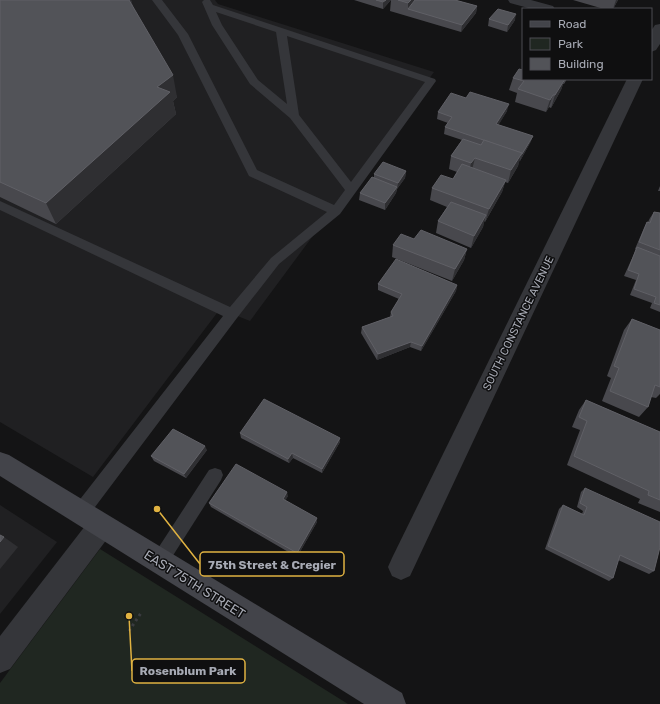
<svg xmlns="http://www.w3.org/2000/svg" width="660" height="704" font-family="Rubik,sans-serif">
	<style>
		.built { fill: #202022 }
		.green { fill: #202721 }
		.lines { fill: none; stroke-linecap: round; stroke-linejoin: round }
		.path { stroke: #3b3c41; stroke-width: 3; stroke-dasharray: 2.5 3.5; stroke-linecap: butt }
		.lane { fill: #35363a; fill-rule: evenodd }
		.street { fill: #35363a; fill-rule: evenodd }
		.secondary { fill: #43444a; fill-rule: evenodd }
		.wall { fill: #48484d }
		.shaded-wall { fill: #2f2f32 }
		.building { fill: #525358; stroke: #606066 }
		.labels { text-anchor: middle; stroke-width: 3; stroke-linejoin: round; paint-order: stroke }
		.street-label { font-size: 11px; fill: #a7aab4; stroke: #0f0f10 }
		.near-street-label { font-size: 13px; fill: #a7aab4; stroke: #0f0f10 }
		.leader { fill: none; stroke: #e0b241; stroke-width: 1.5 }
		.callout-dot { fill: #e0b241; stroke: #0f0f10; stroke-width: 1.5 }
		.callout { fill: #0f0f10; stroke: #e0b241; stroke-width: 1.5 }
		.callout-label { font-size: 12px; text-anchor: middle; font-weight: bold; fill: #a7aab4 }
	</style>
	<rect width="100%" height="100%" fill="#141415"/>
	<g class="built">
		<polygon points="0,0 215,0 218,4 434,72 250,321 220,309 93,477 0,422"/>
		<polygon points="0,505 57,542 0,614"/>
	</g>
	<polygon class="green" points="100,549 348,704 0,704 0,683"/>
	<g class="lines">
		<polyline class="path" points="129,631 141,613"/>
		<g class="lane">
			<path d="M 152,0 L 162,0 L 188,34 L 257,170 L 334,205 L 345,190 L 290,118 L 250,84 L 212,25 L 202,2 L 204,0 L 210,0 L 213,5 L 435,79 L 436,81 L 340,214 L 279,264 L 237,318 L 86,519 L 80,521 L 74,519 L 72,513 L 74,507 L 223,316 L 0,210 L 0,201 L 230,307 L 271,258 L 327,212 L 249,176 L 178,35 ZM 216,12 L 276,32 L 287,104 L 258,80 L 222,25 ZM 287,36 L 425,82 L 351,182 L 299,115 Z"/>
			<polygon points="215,468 221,470 223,475 221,480 165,568 159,570 153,568 151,562 153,556 209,470"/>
		</g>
		<g class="street">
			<polygon points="508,0 531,0 553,6 555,9 532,9 510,3"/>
			<polygon points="660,24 660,44 656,50 651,52 651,31 655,25"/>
			<polygon points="627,79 643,79 410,576 401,580 392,576 388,567 392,558"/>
			<polygon points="101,513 110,517 114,526 110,535 10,669 0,673 0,636 92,517"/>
		</g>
		<polygon class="secondary" points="0,452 9,455 402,693 406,704 364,704 0,476"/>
	</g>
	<g class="wall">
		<polygon points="0,0 131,0 133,7 177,97 173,101 176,114 56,224 0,197"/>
		<polygon points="354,0 455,0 477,6 476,13 461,32 390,11 391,0 383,9"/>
		<polygon points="573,0 618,0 613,9 604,9"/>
		<polygon points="489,19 515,20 507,32 488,26"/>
		<polygon points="513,78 523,79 567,79 564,84 563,84 561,90 551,108 549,107 546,112 515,102 517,93 509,90"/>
		<polygon points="507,111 498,125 533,136 530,143 520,161 519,160 518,166 508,183 505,182 502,192 485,222 484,221 483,227 471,248 436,233 438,221 447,207 430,200 432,188 453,179 457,172 449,169 451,156 462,140 444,134 445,127 448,123 437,119 438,112"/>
		<polygon points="406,171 405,178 397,189 396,193 385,210 359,200 360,193 374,178 374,174"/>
		<polygon points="660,186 660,191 658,191"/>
		<polygon points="654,212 660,213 660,312 650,308 652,303 630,295 636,280 624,276 634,254 636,249 635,249 644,228 647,222 648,222 650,218"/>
		<polygon points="414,239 467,249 464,260 452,281 392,257 393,245"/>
		<polygon points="378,284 457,285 456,291 421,351 410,347 377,360 361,333 362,327 390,317 391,312 399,299 378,290"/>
		<polygon points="632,319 660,330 660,394 656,398 651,397 648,407 639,417 602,401 611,378 607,376 624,330"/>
		<polygon points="586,400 660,432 660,512 638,503 640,499 567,465 580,430 572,427 579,410"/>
		<polygon points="240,433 340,438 340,442 322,473 293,458 289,463 241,438"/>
		<polygon points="207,450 186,478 154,461 151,456"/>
		<polygon points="585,488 654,571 649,574 618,560 613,578 609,581 545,549 559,509 563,505 582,514 583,511 577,507 581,492"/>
		<polygon points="288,496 285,500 317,522 297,557 211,507 209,503"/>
	</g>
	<g class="shaded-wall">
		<polygon points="129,0 131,0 137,21"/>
		<polygon points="386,0 391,0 383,9 383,2"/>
		<polygon points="411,0 420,0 408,9 408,3"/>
		<polygon points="616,0 618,0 613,9"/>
		<polygon points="477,6 476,13 461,32 462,25"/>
		<polygon points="516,14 515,20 507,32 508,25"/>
		<polygon points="173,75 177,97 173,101 176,114 56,224 46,203 157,87"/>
		<polygon points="565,79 561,90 551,108 555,95"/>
		<polygon points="553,95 549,107 546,112 550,100"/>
		<polygon points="509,104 507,111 495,131 496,124"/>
		<polygon points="533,136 530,143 520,161 522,154"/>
		<polygon points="522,153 518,166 508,183 511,170"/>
		<polygon points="475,158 472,170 468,176 471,163"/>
		<polygon points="406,171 405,178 397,189 398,183"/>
		<polygon points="506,180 502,192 485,222 489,209"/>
		<polygon points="397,187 396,193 385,210 385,203"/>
		<polygon points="486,215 483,227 471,248 474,236"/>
		<polygon points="467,249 464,260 452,281 455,269"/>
		<polygon points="457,285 456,291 421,351 422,346"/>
		<polygon points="411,342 410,347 377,360 378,354"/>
		<polygon points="340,438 340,442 322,473 322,469"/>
		<polygon points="205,446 207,450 186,478 184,474"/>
		<polygon points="292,453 293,458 289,463 288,459"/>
		<polygon points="287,492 288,496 284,503 283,499"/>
		<polygon points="317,518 317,522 297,557 297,553"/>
		<polygon points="4,537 18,547 0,569 0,542"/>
	</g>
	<g class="building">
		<polygon points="0,0 129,0 173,75 157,87 170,92 46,203 0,182"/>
		<polygon points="376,0 386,0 383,2"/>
		<polygon points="398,0 411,0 408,3"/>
		<polygon points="415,0 455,0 477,6 462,25 408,9"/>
		<polygon points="498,9 516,14 508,25 489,19"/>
		<polygon points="519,69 523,70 523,79 565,79 555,95 553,95 550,100 518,89 524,81 513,78"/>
		<polygon points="470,92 509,104 496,124 533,136 522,154 521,154 522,153 445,127 452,117 438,112 451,93 466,98"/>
		<polygon points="463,139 481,145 484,140 522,153 511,170 475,158 471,163 451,156"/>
		<polygon points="383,162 406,171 398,183 374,174"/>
		<polygon points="462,164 506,180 489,209 432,188 441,175 453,179"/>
		<polygon points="372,177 397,187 385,203 360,193"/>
		<polygon points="451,202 486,215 474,236 438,221"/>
		<polygon points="654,212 660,213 660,250 639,242 647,222 650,223"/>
		<polygon points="421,230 467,249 455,269 393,245 401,234 414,239"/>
		<polygon points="637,247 660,256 660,305 654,303 656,297 634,289 639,274 628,270"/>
		<polygon points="396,259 457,285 422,346 411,342 378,354 362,327 393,316 391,312 402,294 378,284"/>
		<polygon points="632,319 660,330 660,387 655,385 648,407 610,391 619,368 614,366"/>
		<polygon points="264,399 340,438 322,469 292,453 288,459 240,433"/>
		<polygon points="586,400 660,432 660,500 648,495 649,491 574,456 587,421 579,417"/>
		<polygon points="173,429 205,446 184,474 151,456"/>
		<polygon points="236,464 287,492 283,499 317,518 297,553 209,503"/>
		<polygon points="585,488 660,522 660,547 654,571 620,555 613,578 548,546 563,505 584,515 587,507 580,503"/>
		<polygon points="0,535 4,537 0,542"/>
	</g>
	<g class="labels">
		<g class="street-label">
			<text transform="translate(518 323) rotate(-64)" y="4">SOUTH CONSTANCE AVENUE</text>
		</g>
		<g class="near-street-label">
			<text transform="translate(195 584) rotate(32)" y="5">EAST 75TH STREET</text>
		</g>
	</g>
	<path class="leader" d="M157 509L200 564M129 616L132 671"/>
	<g class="callout-dot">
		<circle cx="157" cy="509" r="4"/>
		<circle cx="129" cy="616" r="4"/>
	</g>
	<g class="callout">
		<rect x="200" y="552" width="144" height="24" rx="4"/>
		<rect x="132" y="659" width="113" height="24" rx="4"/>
	</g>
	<g class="callout-label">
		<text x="272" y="569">75th Street &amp; Cregier</text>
		<text x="188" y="675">Rosenblum Park</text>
	</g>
	<rect x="522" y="8" width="130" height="72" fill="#0f0f10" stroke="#4c4d52"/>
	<rect x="530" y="21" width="20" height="6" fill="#43444a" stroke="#4c4d52"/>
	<text x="558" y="28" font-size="12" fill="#a7aab4">Road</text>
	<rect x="530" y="38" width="20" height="12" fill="#202721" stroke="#4c4d52"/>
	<text x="558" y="48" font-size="12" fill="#a7aab4">Park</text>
	<rect x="530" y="58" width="20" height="12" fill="#525358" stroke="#4c4d52"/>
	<text x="558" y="68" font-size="12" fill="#a7aab4">Building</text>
</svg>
